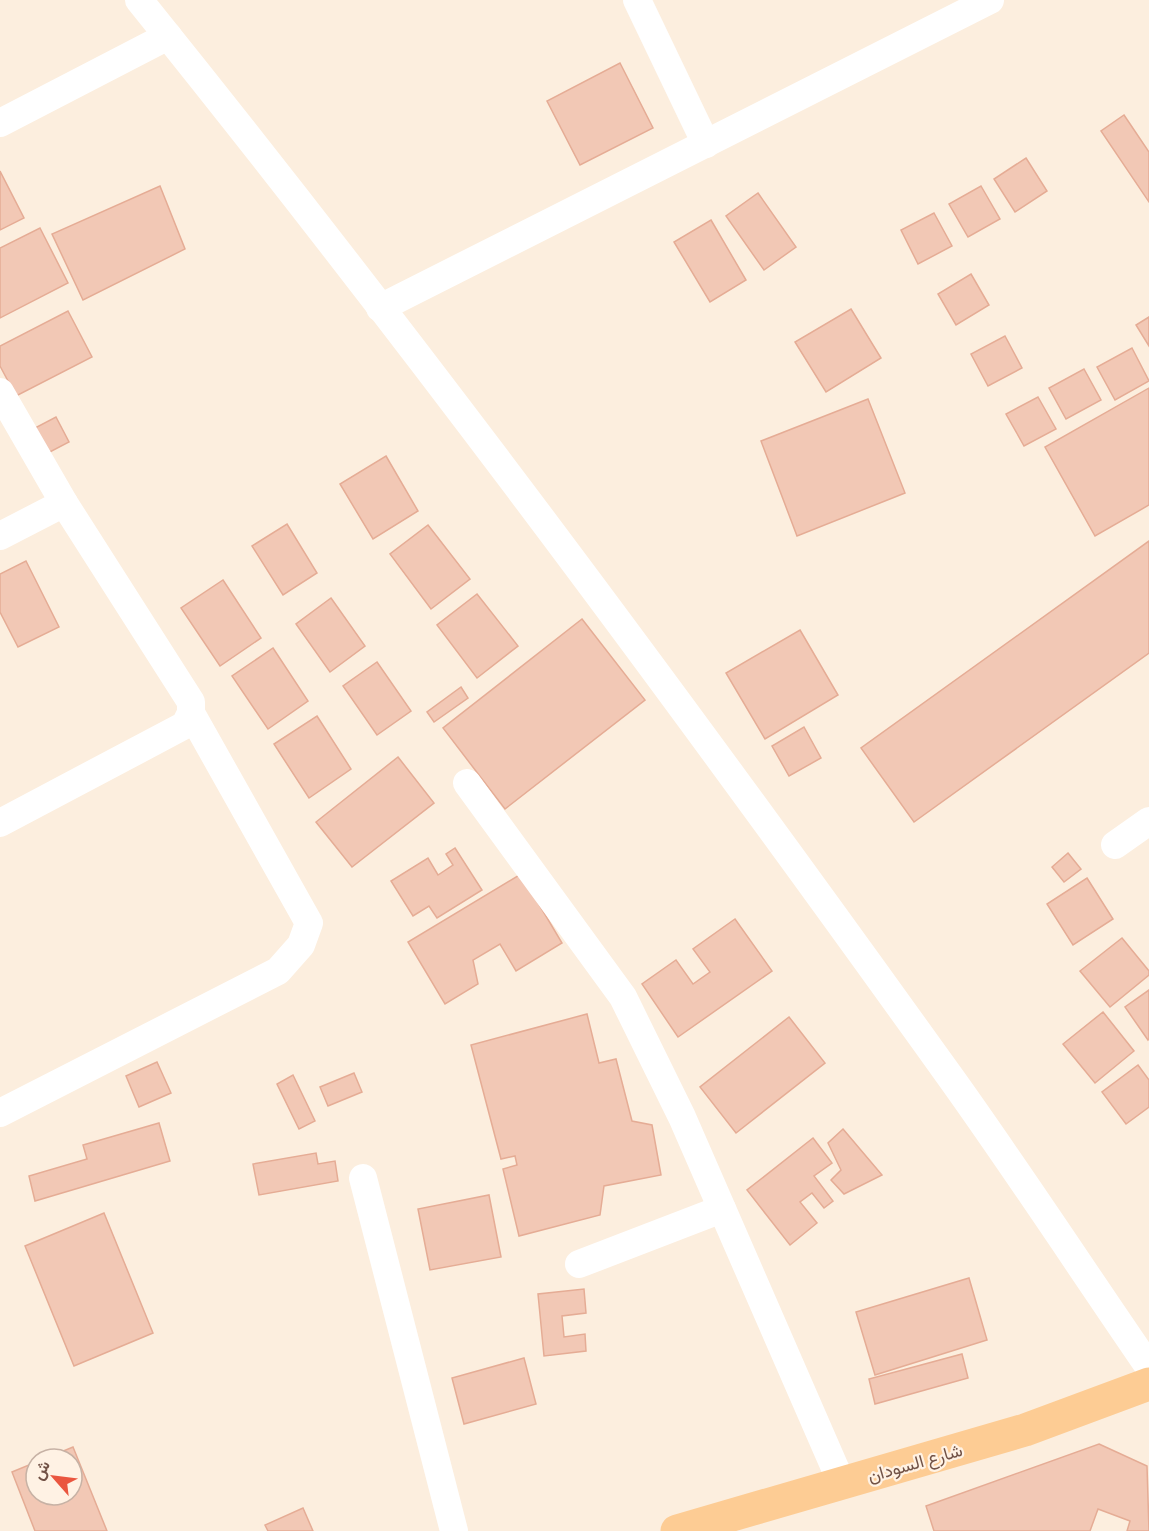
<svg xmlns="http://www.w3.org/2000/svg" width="1149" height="1531" font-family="Cabin,Vazirmatn,sans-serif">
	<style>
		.building { fill: #f2c8b5; stroke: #e5ac95; stroke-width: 1.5 }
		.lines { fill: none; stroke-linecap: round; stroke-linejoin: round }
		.minor { stroke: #fff; stroke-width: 28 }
		.major { stroke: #fdcc94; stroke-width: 33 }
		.labels { text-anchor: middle; stroke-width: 4.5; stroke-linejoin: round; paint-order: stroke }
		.street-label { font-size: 18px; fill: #725246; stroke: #fff2e4 }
	</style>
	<rect width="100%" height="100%" fill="#fceede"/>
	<g class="building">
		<polygon points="620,63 653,128 580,165 547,101"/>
		<polygon points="1124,115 1149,152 1149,202 1101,131"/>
		<polygon points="1026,158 1047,191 1015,212 994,179"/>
		<polygon points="0,171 24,218 0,230"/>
		<polygon points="160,186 185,249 83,300 52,234"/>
		<polygon points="981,186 1000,219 968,237 949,204"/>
		<polygon points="758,193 796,247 764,270 726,216"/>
		<polygon points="934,213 952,246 918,264 901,230"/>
		<polygon points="711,220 746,280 710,302 674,242"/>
		<polygon points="40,228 68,283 0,318 0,248"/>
		<polygon points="971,274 989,305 956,325 938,294"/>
		<polygon points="851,309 881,358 826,392 795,342"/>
		<polygon points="68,311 92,357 16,396 0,366 0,346"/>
		<polygon points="1149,317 1149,346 1136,325"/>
		<polygon points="1005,336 1022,368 988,386 971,354"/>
		<polygon points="1132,348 1149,381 1115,400 1097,367"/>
		<polygon points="1084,369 1101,400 1066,419 1049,388"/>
		<polygon points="1149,388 1149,505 1095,536 1045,447"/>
		<polygon points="1038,397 1056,429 1024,446 1006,414"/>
		<polygon points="868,399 905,493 797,536 761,441"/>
		<polygon points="56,417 69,442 46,454 33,429"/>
		<polygon points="386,456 418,511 373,539 340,484"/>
		<polygon points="287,524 317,573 283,595 252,546"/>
		<polygon points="428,525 470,579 431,609 390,554"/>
		<polygon points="1149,541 1149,653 914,822 861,748"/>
		<polygon points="26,561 59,627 18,647 0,612 0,574"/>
		<polygon points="223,580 261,638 220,666 181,608"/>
		<polygon points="477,594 518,646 477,678 437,625"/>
		<polygon points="331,598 365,646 330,672 296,624"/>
		<polygon points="582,619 645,700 505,809 443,728"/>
		<polygon points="800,630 838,695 765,739 726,673"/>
		<polygon points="273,648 308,701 268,729 232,676"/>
		<polygon points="377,662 411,711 377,735 343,686"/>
		<polygon points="461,687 468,698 434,722 427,712"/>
		<polygon points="317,716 351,769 309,798 274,744"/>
		<polygon points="804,727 821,758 789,776 772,746"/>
		<polygon points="398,757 434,803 352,867 316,822"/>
		<polygon points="455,848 482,890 437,918 429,906 413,916 391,881 428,858 438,875 453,865 446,854"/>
		<polygon points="1068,853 1081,869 1064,882 1052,867"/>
		<polygon points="521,874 562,943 516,971 500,944 473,960 478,984 445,1004 408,942"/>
		<polygon points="1087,878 1113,919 1073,945 1047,904"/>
		<polygon points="735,919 772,971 678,1037 642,984 676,960 693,984 710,972 693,949"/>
		<polygon points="1122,938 1149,971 1149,975 1110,1007 1080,971"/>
		<polygon points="1149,990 1149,1039 1148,1040 1125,1007"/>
		<polygon points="1103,1012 1134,1051 1095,1083 1063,1044"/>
		<polygon points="587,1014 599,1063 616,1059 632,1121 652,1125 661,1175 604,1186 600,1215 519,1236 503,1169 517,1165 515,1156 501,1159 471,1045"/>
		<polygon points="789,1017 825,1063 736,1133 700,1087"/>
		<polygon points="157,1062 171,1093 139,1107 126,1076"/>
		<polygon points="1138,1065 1149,1080 1149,1107 1126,1124 1102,1092"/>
		<polygon points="354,1073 362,1092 328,1106 320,1087"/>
		<polygon points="293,1075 315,1121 299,1129 277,1084"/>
		<polygon points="159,1123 170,1161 35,1201 29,1176 87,1159 83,1145"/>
		<polygon points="843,1129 882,1175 844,1194 831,1180 841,1170 828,1143"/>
		<polygon points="813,1138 832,1163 814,1176 833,1201 824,1208 812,1193 800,1202 817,1223 790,1245 747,1190"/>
		<polygon points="316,1153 318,1164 335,1161 338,1181 259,1195 253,1164"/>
		<polygon points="489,1195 501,1257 430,1270 418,1209"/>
		<polygon points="104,1213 153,1333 74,1366 25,1246"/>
		<polygon points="969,1278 987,1340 875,1375 856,1312"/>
		<polygon points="584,1289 586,1313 562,1316 564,1337 585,1334 586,1351 544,1356 538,1294"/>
		<polygon points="962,1354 968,1378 875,1404 869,1379"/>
		<polygon points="524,1358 536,1404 464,1424 452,1378"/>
		<polygon points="1099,1444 1147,1466 1149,1531 1127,1531 1130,1521 1098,1509 1090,1531 934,1531 926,1506"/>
		<polygon points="73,1447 107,1531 35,1531 12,1472 36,1462 36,1495 72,1495 72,1459 44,1459"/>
		<polygon points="303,1508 313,1531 268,1531 265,1525"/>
	</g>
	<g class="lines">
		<g class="minor">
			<path d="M 139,0 C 421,350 689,713 951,1078 C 1019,1173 1083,1271 1149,1367"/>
			<polyline points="637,0 706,144"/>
			<polyline points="0,123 168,36"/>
			<polyline points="380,308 990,0"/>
			<polyline points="0,392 64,503 191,702 191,713 185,725 0,823"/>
			<polyline points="0,536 64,503"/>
			<polyline points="467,783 623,997 682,1117 842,1484"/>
			<polyline points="1115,845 1149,821"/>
			<polyline points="0,1113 278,971 301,945 309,923 191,713"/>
			<polyline points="363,1178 454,1531"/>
			<polyline points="579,1264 722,1209"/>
		</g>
		<polyline class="major" points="677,1531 1025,1430 1149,1384"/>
	</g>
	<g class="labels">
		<g class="street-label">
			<text transform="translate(915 1463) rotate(-16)" y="6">شارع السودان</text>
		</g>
	</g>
	<g transform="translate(54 1477) rotate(298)"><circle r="28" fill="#fff2e4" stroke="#c7b2a5" stroke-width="1.5"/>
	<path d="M0-4.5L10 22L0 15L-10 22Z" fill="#ea563f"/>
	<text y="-9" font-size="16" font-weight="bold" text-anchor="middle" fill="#725246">ش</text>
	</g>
</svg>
